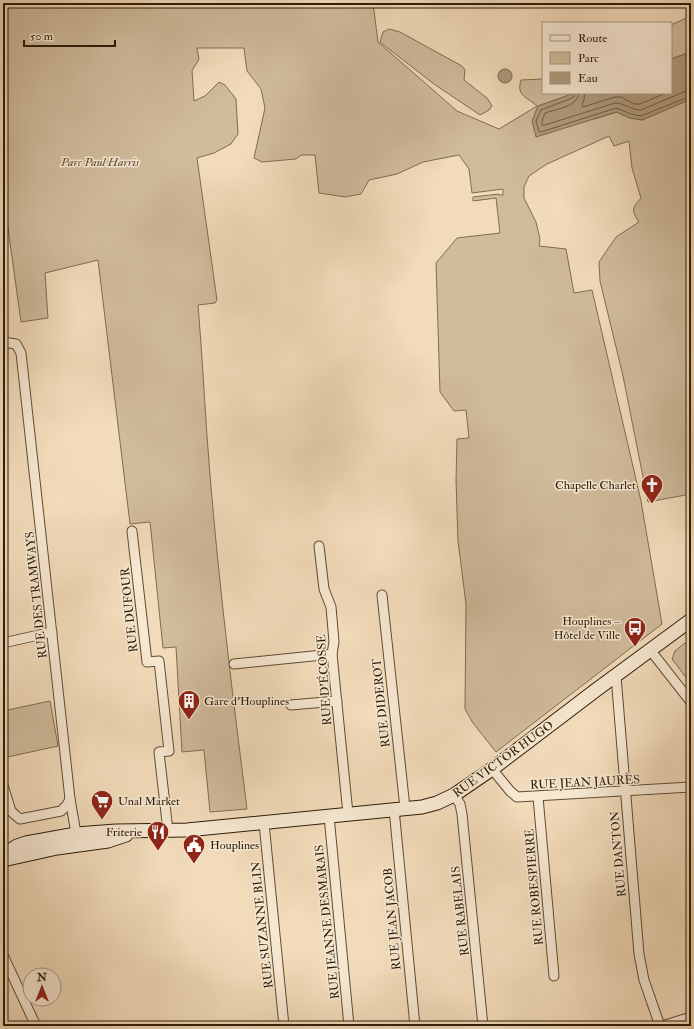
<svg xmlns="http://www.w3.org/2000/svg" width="694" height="1029" font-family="'IM FELL Double Pica',serif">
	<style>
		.green { fill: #d0bb9c; stroke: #7e6c52 }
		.water { fill: #af9a7d; stroke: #7b684e }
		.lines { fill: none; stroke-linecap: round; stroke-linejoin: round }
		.shore { stroke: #6e5b42; stroke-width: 1 }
		.street-casing { stroke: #5e4c34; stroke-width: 11 }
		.secondary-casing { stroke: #2c1c08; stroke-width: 15 }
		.street { stroke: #f7e8d2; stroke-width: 9 }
		.secondary { stroke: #f7e8d2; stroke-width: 13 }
		.labels { text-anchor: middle; stroke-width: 3; stroke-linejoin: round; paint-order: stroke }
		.park-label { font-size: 12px; font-style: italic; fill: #5d4c34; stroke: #f7e8d2 }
		.poi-label { font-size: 12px; fill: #2c1c08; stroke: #f7e8d2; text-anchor: end }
		.street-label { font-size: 12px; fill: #2c1c08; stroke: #f7e8d2 }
	</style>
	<rect width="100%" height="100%" fill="#f2dbba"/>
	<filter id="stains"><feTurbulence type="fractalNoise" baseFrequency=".005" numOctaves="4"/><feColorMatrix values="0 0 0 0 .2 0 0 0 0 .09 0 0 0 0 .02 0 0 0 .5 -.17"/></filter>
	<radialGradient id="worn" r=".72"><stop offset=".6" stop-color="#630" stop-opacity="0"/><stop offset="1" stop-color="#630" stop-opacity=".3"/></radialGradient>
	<g class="green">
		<path d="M 3,3 L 373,3 L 378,42 L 457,111 L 499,129 L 537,106 C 527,97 516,96 521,80 L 543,79 L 543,93 L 575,93 L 538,106 L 595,119 L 617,112 L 630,118 L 642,120 L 691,99 L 691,494 L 648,502 L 623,376 L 600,281 L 599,262 L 616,237 L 639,222 C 631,210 632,208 641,198 L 632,168 L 629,141 L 614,146 L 609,136 L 547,164 L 529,176 L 524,187 L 524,198 L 536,222 L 540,239 L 539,246 L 566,249 L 574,293 L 592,290 L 641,501 L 662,624 L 496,752 L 473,723 L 465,709 L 466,604 L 458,541 L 456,480 L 457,439 L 469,438 L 466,410 L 454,411 L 440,392 L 436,263 L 457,238 L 500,233 L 496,198 L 473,201 L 473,197 L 499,194 L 499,195 L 503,195 L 503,189 L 472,193 L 469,169 L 459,155 L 423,162 L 397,174 L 369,180 L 361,194 L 345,197 L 319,193 L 315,155 L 301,155 L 296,159 L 262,162 L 254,158 L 265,108 L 261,89 L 247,71 L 244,48 L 197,48 L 199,59 L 192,71 L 194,101 L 205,96 L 219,82 L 225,85 L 236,99 L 238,134 L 231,144 L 214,153 L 197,158 L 217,300 L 215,303 L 198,305 C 203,362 205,418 210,475 C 219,586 233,698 247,809 L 210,812 L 204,750 L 182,752 L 176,647 L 163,648 L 150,522 L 130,524 L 98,260 L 45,273 L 48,318 L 21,322 L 3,192 Z"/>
		<polygon points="691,16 691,52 671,59 671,25"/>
		<polygon points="389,29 400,32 462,66 465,70 464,80 487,98 492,106 489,110 480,115 434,84 380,42 383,32"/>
		<polygon points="691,638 691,684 672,659 675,651"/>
		<polygon points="50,701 58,746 3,758 3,711"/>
	</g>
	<g class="water">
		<polygon points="691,52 691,99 642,120 630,118 616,112 536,137 532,121 538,106 575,93 671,93 671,59"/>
		<circle cx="505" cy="76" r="7"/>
	</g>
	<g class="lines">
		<g class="shore">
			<polyline points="574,93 574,96 572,98 541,110 536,121 539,131 541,132 616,108 631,114 641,116 691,96"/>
			<path d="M 579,93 C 578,107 556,109 545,113 L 542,121 L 542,125 L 545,125 L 615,103 C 624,103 631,110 641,110 L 686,91 L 691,90"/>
			<polyline points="585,93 584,99 582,105 583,107 615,97 621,97 634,104 640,104 666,93"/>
		</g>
		<g class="street-casing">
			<g id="street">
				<polyline points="3,342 16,344 21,353 70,799 77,839"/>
				<polyline points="132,531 147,662 159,661 169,751 159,752 168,831"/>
				<polyline points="319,546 324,589 331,607 334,642 332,654 348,814"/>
				<polyline points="382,595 405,808"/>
				<polyline points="3,643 52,632"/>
				<polyline points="651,651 691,702"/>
				<polyline points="234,664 332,654"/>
				<polyline points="616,676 639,954 644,980 660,1026"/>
				<polyline points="291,705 337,701"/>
				<polyline points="492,769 510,791 517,797 691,787"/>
				<polyline points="3,785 11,811 14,814 20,819 61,811 67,805 70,799"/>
				<polyline points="454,795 460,804 462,814 483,1026"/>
				<polyline points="538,797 554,976"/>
				<polyline points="394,809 415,1026"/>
				<polyline points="329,816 349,1026"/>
				<polyline points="264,823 284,1026"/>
				<polyline points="3,955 36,1026"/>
				<polyline points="662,1026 691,1017"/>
			</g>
		</g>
		<g class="secondary-casing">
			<g id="secondary">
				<polyline points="3,855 17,846 26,843 76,834 116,831 187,830 422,807 437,803 454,795 492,769 596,690 691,620"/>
				<polyline points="3,860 57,848 108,841 126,835"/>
			</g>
		</g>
		<use href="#street" class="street"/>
		<use href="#secondary" class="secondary"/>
	</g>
	<defs>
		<g id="church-pin" transform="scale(1.15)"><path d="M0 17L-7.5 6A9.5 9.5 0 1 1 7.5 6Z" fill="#8f2418" stroke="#f7e8d2"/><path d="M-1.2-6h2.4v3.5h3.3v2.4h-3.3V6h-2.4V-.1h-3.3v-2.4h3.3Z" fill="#fff"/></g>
		<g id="bus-pin" transform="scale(1.15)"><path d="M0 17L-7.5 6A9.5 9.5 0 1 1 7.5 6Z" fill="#8f2418" stroke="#f7e8d2"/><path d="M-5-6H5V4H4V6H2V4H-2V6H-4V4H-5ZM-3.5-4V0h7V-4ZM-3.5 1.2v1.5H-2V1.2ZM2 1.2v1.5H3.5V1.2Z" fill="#fff"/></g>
		<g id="building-pin" transform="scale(1.15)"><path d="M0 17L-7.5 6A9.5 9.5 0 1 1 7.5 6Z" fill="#8f2418" stroke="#f7e8d2"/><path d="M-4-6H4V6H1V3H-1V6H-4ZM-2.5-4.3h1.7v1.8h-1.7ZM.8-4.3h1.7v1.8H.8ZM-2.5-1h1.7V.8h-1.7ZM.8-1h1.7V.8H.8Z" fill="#fff"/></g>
		<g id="supermarket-pin" transform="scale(1.15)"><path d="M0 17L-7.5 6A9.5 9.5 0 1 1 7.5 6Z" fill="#8f2418" stroke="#f7e8d2"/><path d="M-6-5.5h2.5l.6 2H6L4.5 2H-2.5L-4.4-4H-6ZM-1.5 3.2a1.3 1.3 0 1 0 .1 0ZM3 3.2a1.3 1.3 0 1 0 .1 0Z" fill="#fff"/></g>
		<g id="restaurant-pin" transform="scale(1.15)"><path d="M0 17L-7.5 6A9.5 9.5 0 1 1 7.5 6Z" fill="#8f2418" stroke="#f7e8d2"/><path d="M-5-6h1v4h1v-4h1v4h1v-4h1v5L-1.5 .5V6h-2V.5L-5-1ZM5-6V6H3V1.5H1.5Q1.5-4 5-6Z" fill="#fff"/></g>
		<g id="civic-pin" transform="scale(1.15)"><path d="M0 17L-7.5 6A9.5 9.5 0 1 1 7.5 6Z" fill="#8f2418" stroke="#f7e8d2"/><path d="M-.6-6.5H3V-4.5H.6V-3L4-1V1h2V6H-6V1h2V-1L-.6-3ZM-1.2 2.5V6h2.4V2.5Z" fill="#fff"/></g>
	</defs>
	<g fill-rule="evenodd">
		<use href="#church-pin" x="652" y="485"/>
		<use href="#bus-pin" x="635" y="628"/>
		<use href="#building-pin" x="189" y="701"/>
		<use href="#supermarket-pin" x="102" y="801"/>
		<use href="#restaurant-pin" x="158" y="832"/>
		<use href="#civic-pin" x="194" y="845"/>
	</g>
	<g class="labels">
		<g class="park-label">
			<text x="100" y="166">Parc Paul Harris</text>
		</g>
		<g class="poi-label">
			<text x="636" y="489">Chapelle Charlet</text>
			<text x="620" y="625">Houplines –<tspan x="620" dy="14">Hôtel de Ville</tspan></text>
			<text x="204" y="705" text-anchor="start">Gare d'Houplines</text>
			<text x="118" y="805" text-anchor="start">Unal Market</text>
			<text x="142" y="836">Friterie</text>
			<text x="210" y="849" text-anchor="start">Houplines</text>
		</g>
		<g class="street-label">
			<text transform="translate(36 595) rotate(-96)" y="4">RUE DES TRAMWAYS</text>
			<text transform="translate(129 610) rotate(-96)" y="4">RUE DUFOUR</text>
			<text transform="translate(324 680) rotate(-94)" y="4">RUE D'ÉCOSSE</text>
			<text transform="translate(381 703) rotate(-96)" y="4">RUE DIDEROT</text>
			<text transform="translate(503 759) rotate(-36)" y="4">RUE VICTOR HUGO</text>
			<text transform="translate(585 782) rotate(-3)" y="4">RUE JEAN JAURÈS</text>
			<text transform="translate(618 854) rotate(-95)" y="4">RUE DANTON</text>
			<text transform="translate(534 887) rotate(-95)" y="4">RUE ROBESPIERRE</text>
			<text transform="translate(460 911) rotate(-96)" y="4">RUE RABELAIS</text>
			<text transform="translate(392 919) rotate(-95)" y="4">RUE JEAN JACOB</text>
			<text transform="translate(327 922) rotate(-96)" y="4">RUE JEANNE DESMARAIS</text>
			<text transform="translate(262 925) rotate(-96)" y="4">RUE SUZANNE BLIN</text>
		</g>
	</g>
	<rect width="694" height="1029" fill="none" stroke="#f2dbba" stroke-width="16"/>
	<rect x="4" y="4" width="686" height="1021" fill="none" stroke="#2c1c08" stroke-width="2"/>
	<rect x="8" y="8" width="678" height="1013" fill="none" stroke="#2c1c08"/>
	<rect x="542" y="22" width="130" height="72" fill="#f7e8d2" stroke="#a69681"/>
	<rect x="550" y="35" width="20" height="6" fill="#f7e8d2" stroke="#a69681"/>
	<text x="578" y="42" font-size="12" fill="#2c1c08">Route</text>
	<rect x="550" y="52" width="20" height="12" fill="#d0bb9c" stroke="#a69681"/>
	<text x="578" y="62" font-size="12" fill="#2c1c08">Parc</text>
	<rect x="550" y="72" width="20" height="12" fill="#af9a7d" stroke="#a69681"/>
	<text x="578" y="82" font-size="12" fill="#2c1c08">Eau</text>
	<g transform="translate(42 987)"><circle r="19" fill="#f7e8d2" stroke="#a69681"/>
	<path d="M0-3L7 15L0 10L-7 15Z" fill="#8f2418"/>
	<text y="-6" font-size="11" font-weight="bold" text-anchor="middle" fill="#2c1c08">N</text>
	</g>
	<path d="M24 40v6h91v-6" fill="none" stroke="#2c1c08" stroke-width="2"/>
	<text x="30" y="40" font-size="12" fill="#2c1c08" stroke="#f7e8d2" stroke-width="3" paint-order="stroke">50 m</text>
	<rect width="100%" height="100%" filter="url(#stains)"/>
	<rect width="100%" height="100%" fill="url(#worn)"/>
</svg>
